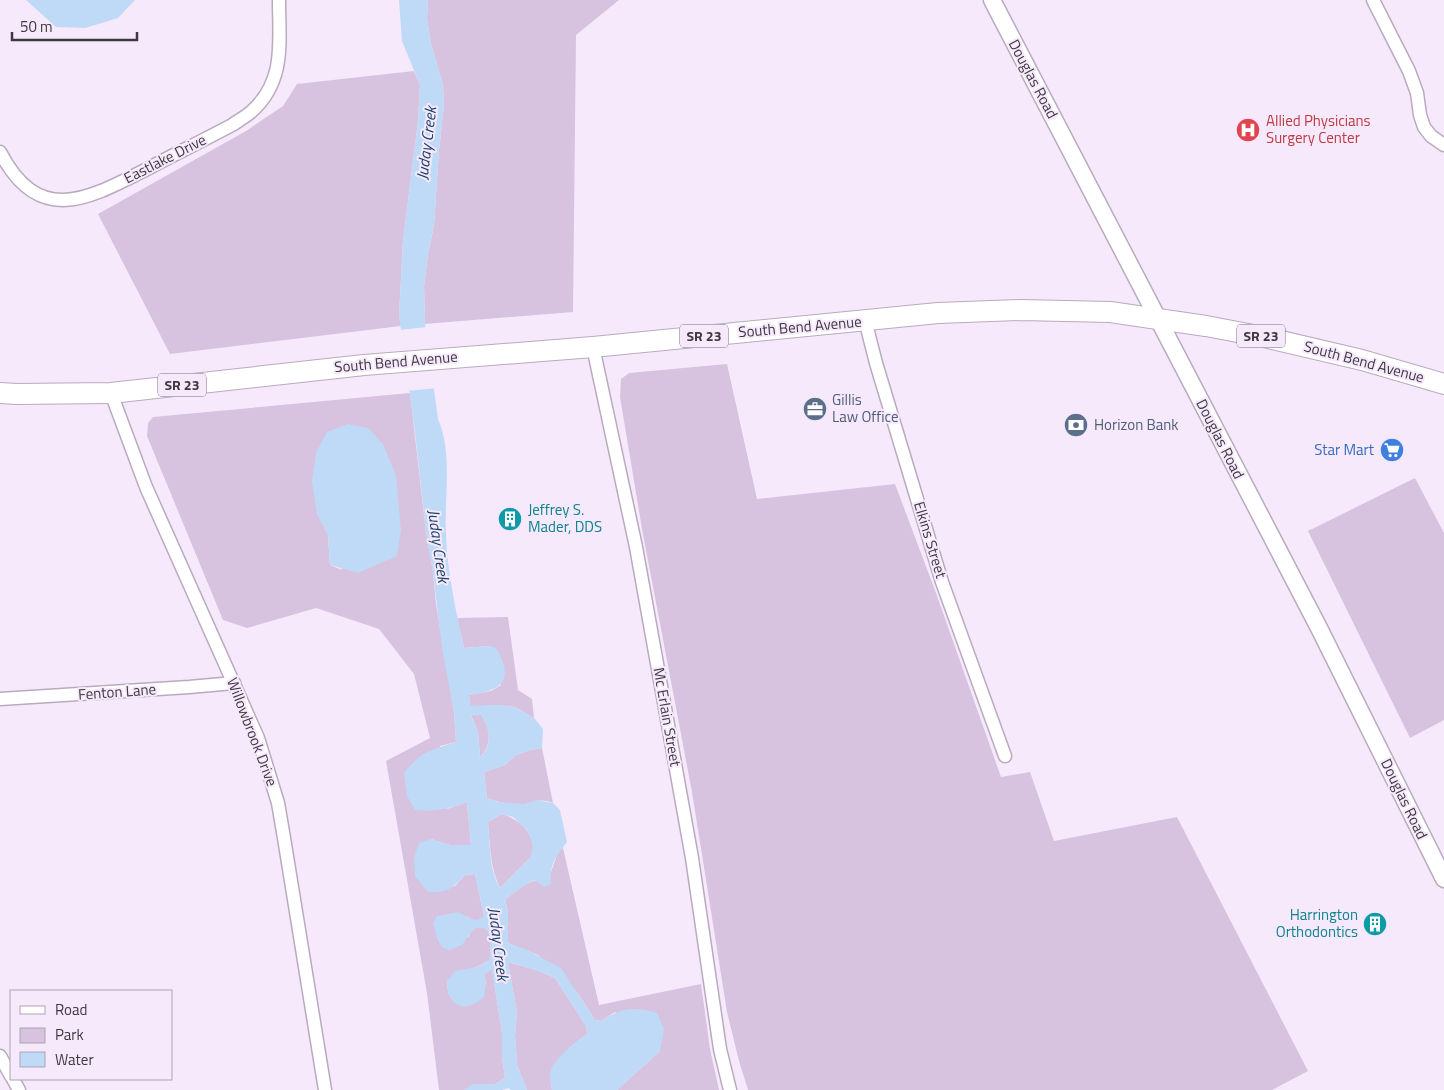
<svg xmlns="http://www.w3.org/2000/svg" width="1444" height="1090" font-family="'Titillium Web',sans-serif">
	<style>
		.green { fill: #d7c2df; fill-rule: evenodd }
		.water { fill: #bedaf6; fill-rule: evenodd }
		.pier { fill: #f7e9fc }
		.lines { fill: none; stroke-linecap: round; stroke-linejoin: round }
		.minor-casing { stroke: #b8abbd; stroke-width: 15 }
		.tertiary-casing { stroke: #b8abbd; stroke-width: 19 }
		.primary-casing { stroke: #b8abbd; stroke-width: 22 }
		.minor { stroke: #fff; stroke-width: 12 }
		.tertiary { stroke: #fff; stroke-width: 16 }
		.primary { stroke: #fff; stroke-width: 20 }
		.labels { text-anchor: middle; stroke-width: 4; stroke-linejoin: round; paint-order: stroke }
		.shield { fill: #f7e9fc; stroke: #766e78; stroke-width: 1 }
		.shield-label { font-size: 14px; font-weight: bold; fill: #3e3940 }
		.street-label { font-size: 15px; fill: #3e3940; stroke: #f7e9fc }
		.health-label { font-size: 15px; fill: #be3a42; stroke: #f7e9fc; text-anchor: start }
		.service-label { font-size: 15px; fill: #4e5e75; stroke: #f7e9fc; text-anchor: start }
		.shop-label { font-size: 15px; fill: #366cbe; stroke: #f7e9fc; text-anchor: end }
		.culture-label { font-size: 15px; fill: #0d838f; stroke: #f7e9fc; text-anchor: start }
		.water-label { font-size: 16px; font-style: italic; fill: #194167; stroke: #f7e9fc }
	</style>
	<rect width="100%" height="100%" fill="#f7e9fc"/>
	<g class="green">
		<polygon points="428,0 619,0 576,35 573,312 425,324 424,287 428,254 434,225 439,150 444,105 443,85 431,44 427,19"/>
		<polygon points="414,71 420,85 418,121 403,241 399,316 401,326 170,354 98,214 246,131 283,106 297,84"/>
		<polygon points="727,364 757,499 895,484 936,593 1001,777 1030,772 1054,841 1177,817 1308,1071 1272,1090 748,1090 739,1061 727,1012 692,792 642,529 620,397 621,379 629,373"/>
		<path d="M 410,393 L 426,532 L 433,572 L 436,604 L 454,712 L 456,742 L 440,746 L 447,809 L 467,802 L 471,846 L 450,845 L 431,839 L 454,887 L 465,875 L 475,874 L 484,916 L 479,920 L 472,920 L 466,916 L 468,938 C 472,928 476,925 487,929 L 491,939 L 490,960 C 476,968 461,973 447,981 C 447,995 451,1002 464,1006 L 486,984 L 484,974 L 492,969 L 502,1032 L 502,1057 L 505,1078 L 495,1084 L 480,1084 L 464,1090 L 439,1090 L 427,993 L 386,761 L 430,738 L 414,674 L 379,629 L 316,608 L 247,628 L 223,620 L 147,436 L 148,423 L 153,417 ZM 328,536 L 342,570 L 330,565 Z"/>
		<polygon points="1415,478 1444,533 1444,720 1410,738 1308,531"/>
		<polygon points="508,617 518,690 532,699 534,718 515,707 498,705 470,707 469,695 491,691 501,685 489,646 464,648 457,618"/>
		<path d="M 471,715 L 481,715 C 491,728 492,746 480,757 L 478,732 Z"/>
		<path d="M 542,748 L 553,803 C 540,798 537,802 526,804 C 515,806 497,802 487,798 L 484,772 L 505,765 L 516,755 L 530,750 Z"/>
		<path d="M 502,814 C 516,818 531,829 533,845 C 533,848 532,853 531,857 L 500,888 C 490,868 490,844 488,822 Z"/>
		<polygon points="563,848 599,1005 701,984 710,1049 719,1090 617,1090 660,1051 615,1012 601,1021 595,1020 579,995 538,955 508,943 508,913 505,899 526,884 550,875 558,852"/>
		<polygon points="508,962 536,970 555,978 586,1026 587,1034 570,1047 550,1076 552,1090 527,1090 517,1065 515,1035 517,1013"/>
	</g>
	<g class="water">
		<polygon points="26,0 135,0 118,18 85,28 56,27"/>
		<path d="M 399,0 L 428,0 L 427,19 L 431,44 L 443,85 L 444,105 L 439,150 L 434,225 L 428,254 L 424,287 L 425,324 L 438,419 C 453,453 444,497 446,534 C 447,570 456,612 464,648 L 489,646 L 496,648 C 515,680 502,691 469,695 L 470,706 L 498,705 L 515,707 L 534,718 L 543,729 L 542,748 L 530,750 L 516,755 L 505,765 L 484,772 L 487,798 L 498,802 L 524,804 L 537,800 L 553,803 L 560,810 L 567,842 C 556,857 549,864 551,884 L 544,887 L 535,880 L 526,884 L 505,899 L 508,913 L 508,943 L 525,949 L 561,968 L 595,1020 L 601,1021 C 621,1008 634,1006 657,1013 L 664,1029 L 660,1051 L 617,1090 L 552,1090 C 552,1085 549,1079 550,1074 C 552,1059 575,1043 587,1034 L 586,1026 L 555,978 L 536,970 L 508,962 L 517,1013 L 515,1035 L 517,1065 L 527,1090 L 510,1090 L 509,1088 L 502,1090 L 464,1090 L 473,1084 L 495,1084 L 505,1078 L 502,1057 L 502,1032 L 492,970 L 484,974 L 486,984 L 484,997 C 465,1014 447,1007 447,981 L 455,971 L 477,967 L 490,960 L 491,939 L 487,929 C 472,923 470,935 462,945 L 450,950 L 443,948 L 438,941 L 433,923 L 437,916 L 458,912 C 468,917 474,924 484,916 L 475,874 L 465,875 C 452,889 447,893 428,892 L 415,876 L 414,858 L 419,843 L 431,839 L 450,845 L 471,845 L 467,802 C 448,809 436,812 415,810 L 407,796 L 404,773 C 421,751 431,750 456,742 L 454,712 L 442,648 L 433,572 L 426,532 L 415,432 L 399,316 L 403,241 L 418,121 L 420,85 L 402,41 ZM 481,715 C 490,728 493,746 480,757 L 478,732 L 471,716 ZM 502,814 L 513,817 L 527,830 L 533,844 L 531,857 L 500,888 C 489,870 490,843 488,822 Z"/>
		<polygon points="348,424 368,428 383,444 396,475 401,530 397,556 358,573 330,565 328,536 317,514 312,482 316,452 327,432"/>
	</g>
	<polygon class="pier" points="428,327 438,388 407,391 399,330"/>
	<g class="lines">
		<g class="minor-casing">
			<g id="minor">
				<polyline points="1373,0 1409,71 1417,93 1420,115 1424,127 1431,136 1444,145"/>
				<path d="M 0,152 C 39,227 88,199 147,169 C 175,154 204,140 232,125 C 238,121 245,117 251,112 C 286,81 279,42 279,0"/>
				<polyline points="865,320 876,363 942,582 1005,756"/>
				<polyline points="593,347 636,547 692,858 720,1049 730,1090"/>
				<polyline points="111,393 146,487 258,738 278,803 284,838 325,1090"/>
				<polyline points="0,699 189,687 234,683"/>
				<polyline points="0,1056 11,1076"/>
				<polyline points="13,1079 19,1090"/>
			</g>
		</g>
		<g class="tertiary-casing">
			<polyline id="tertiary" points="992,0 1319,628 1444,879"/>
		</g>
		<g class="primary-casing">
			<polyline id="primary" points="0,393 17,394 111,393 364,365 593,347 938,313 1021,310 1110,312 1206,326 1264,337 1362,360 1444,384"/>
		</g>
		<use href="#minor" class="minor"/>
		<use href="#tertiary" class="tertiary"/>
		<use href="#primary" class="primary"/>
	</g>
	<defs>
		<g id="hospital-disc" transform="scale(1.25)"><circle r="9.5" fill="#e0444e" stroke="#f7e9fc"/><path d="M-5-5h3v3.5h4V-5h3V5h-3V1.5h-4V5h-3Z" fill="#fff"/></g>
		<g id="office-disc" transform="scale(1.25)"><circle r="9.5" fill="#5c6f8a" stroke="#f7e9fc"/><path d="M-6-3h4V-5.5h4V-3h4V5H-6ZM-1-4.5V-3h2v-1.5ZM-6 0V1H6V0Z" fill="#fff"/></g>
		<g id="bank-disc" transform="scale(1.25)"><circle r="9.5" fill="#5c6f8a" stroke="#f7e9fc"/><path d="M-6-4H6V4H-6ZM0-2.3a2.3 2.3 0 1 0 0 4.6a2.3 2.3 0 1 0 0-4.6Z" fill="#fff"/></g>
		<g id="supermarket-disc" transform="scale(1.25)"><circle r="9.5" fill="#3f7fe0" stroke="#f7e9fc"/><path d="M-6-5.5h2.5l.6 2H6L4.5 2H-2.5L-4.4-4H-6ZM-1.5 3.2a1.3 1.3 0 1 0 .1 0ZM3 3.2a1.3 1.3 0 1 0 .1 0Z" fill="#fff"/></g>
		<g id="building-disc" transform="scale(1.25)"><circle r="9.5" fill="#0f9aa8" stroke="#f7e9fc"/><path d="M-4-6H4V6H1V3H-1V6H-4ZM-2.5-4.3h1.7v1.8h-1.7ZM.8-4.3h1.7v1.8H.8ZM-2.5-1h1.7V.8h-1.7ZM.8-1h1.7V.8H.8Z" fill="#fff"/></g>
	</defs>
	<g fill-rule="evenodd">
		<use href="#hospital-disc" x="1248" y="130"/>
		<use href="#office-disc" x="815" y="409"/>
		<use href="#bank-disc" x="1076" y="425"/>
		<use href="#supermarket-disc" x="1392" y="450"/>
		<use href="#building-disc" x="510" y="519"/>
		<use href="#building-disc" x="1375" y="924"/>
	</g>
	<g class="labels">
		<g class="shield">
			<rect x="680" y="324.5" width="48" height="23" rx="4"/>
			<rect x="1237" y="324.5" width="48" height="23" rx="4"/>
			<rect x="158" y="373.5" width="48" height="23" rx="4"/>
		</g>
		<g class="shield-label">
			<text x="704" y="341">SR 23</text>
			<text x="1261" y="341">SR 23</text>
			<text x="182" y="390">SR 23</text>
		</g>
		<g class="street-label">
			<text transform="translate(1033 79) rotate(62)" y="5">Douglas Road</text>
			<text transform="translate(165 159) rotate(-27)" y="5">Eastlake Drive</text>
			<text transform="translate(800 327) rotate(-5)" y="5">South Bend Avenue</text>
			<text transform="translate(396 362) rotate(-5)" y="5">South Bend Avenue</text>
			<text transform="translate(1364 362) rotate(15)" y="5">South Bend Avenue</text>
			<text transform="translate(1220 439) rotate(63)" y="5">Douglas Road</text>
			<text transform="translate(930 540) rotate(73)" y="5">Elkins Street</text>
			<text transform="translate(117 692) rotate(-4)" y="5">Fenton Lane</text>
			<text transform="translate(667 717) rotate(80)" y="5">Mc Erlain Street</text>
			<text transform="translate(252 732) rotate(69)" y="5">Willowbrook Drive</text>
			<text transform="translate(1404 799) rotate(64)" y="5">Douglas Road</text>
		</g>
		<g class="health-label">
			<text x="1266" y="126">Allied Physicians<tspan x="1266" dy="17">Surgery Center</tspan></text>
		</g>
		<g class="service-label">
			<text x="832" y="405">Gillis<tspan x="832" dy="17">Law Office</tspan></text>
			<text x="1094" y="430">Horizon Bank</text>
		</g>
		<g class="shop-label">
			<text x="1374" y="455">Star Mart</text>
		</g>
		<g class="culture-label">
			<text x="528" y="515">Jeffrey S.<tspan x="528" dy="17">Mader, DDS</tspan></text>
			<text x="1358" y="920" text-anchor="end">Harrington<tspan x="1358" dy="17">Orthodontics</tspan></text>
		</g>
		<g class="water-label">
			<text transform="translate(426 143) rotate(-83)" y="6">Juday Creek</text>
			<text transform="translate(439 546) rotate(82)" y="6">Juday Creek</text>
			<text transform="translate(499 944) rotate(83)" y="6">Juday Creek</text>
		</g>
	</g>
	<rect x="10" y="990" width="162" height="90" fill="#f7e9fc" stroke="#ada3b1"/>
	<rect x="20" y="1006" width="25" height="8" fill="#ffffff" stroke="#ada3b1"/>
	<text x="55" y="1015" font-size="15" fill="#3e3940">Road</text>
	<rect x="20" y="1028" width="25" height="15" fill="#d7c2df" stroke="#ada3b1"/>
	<text x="55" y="1040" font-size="15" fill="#3e3940">Park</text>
	<rect x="20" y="1052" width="25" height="15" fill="#bedaf6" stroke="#ada3b1"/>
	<text x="55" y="1065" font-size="15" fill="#3e3940">Water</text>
	<path d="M12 32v8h125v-8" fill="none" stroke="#3e3940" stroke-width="2.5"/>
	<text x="20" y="32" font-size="15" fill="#3e3940" stroke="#f7e9fc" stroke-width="4" paint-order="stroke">50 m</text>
</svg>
